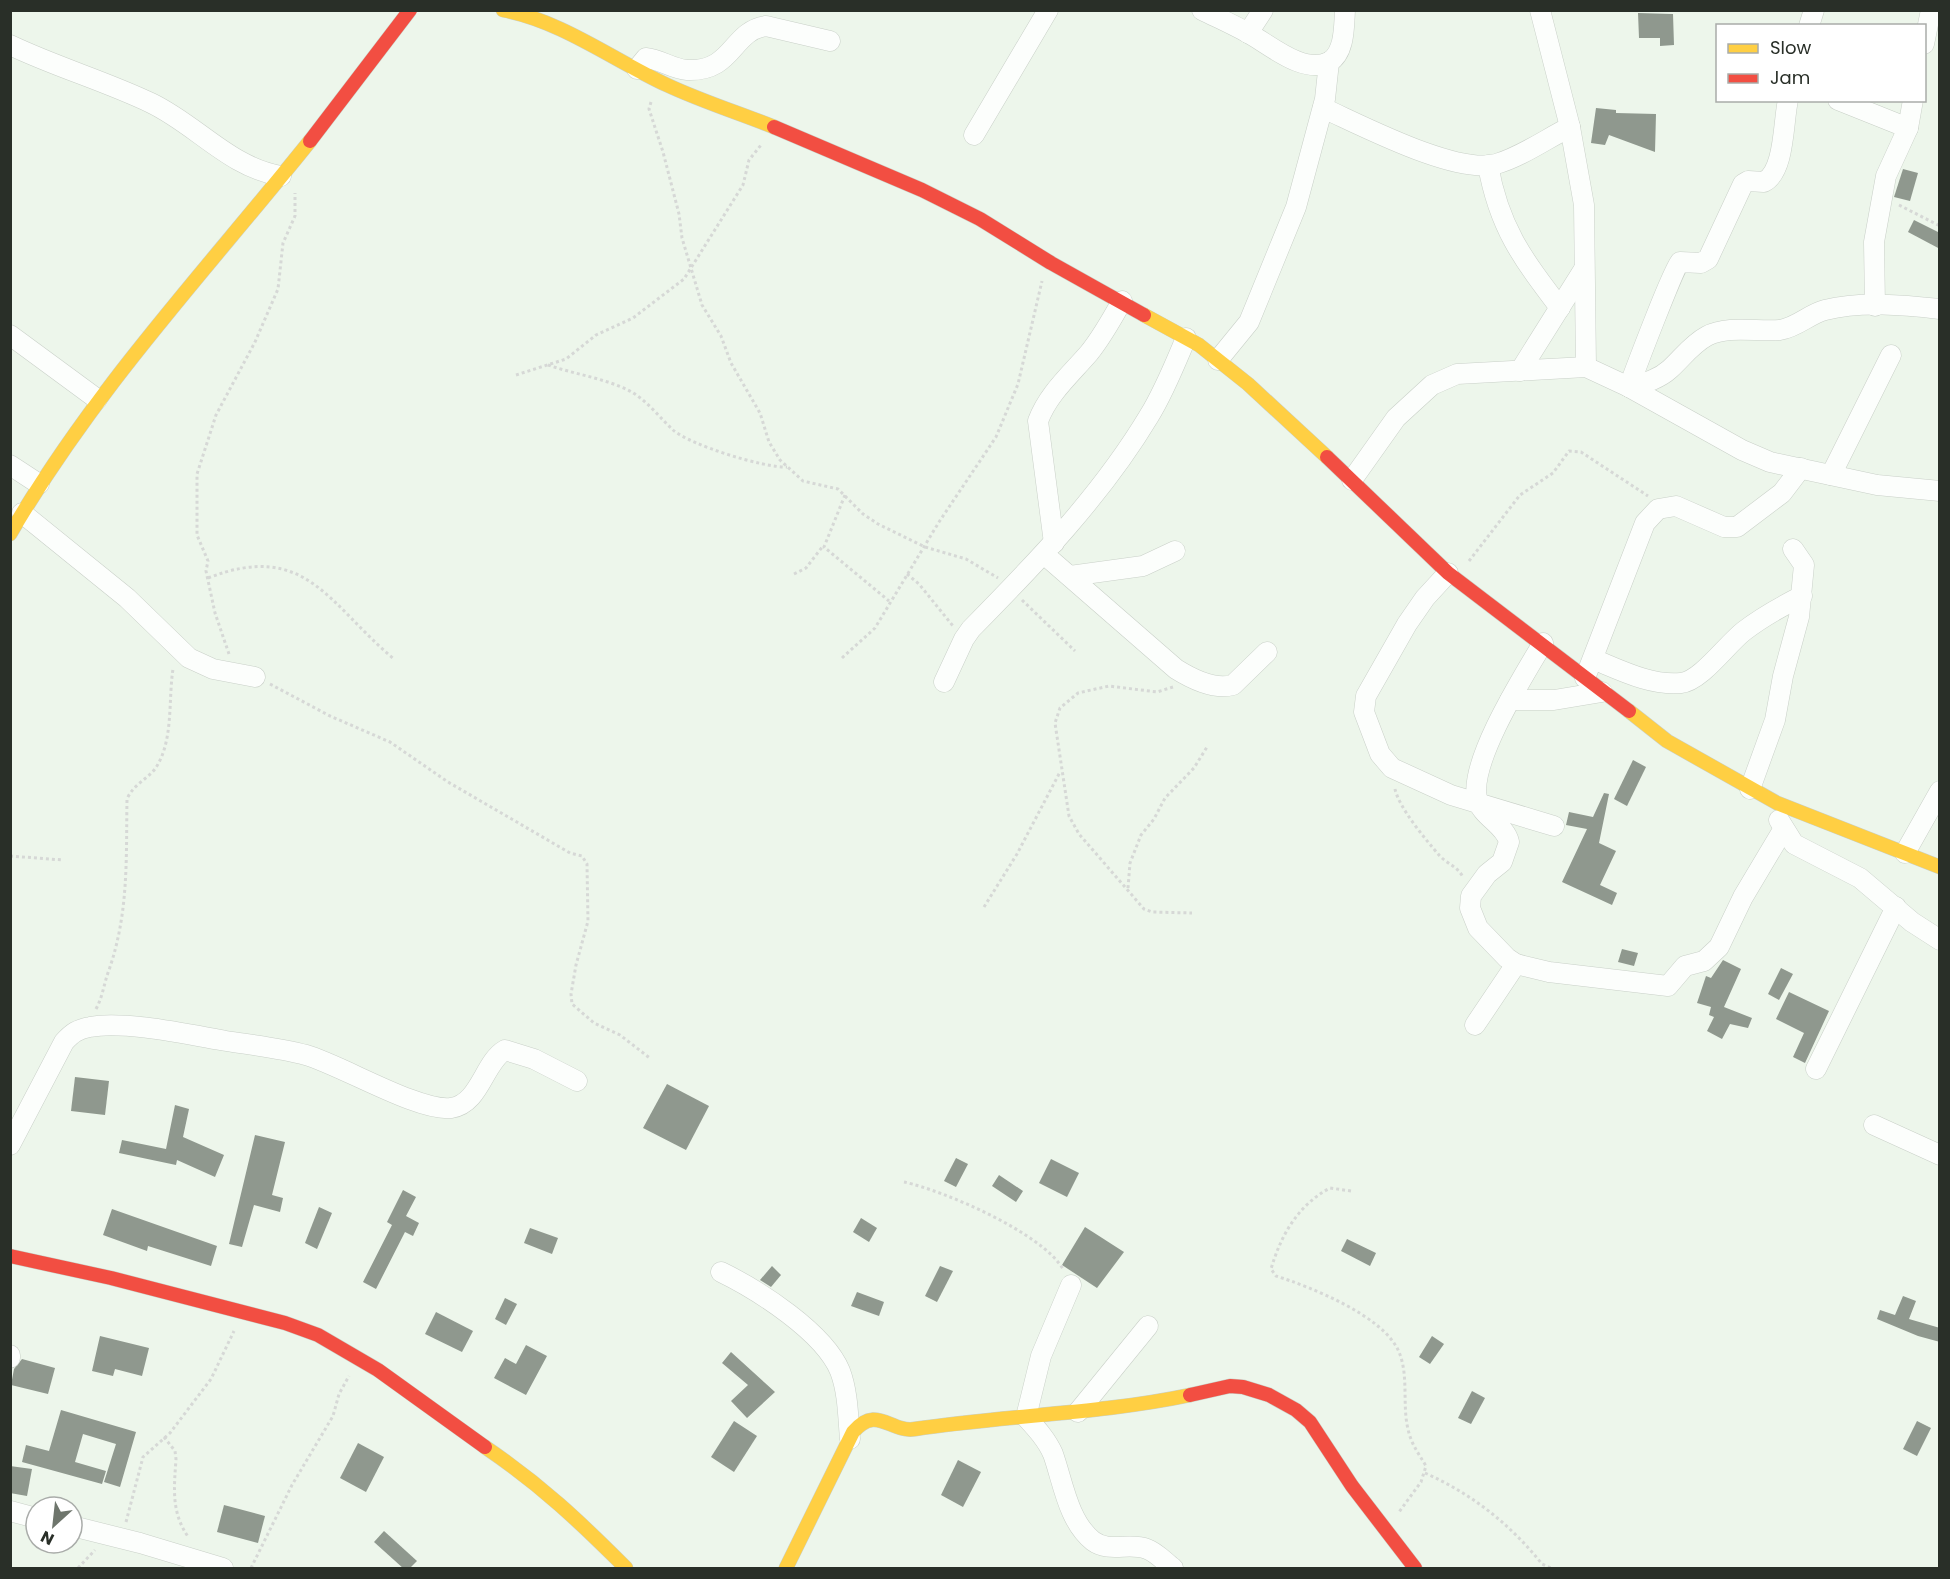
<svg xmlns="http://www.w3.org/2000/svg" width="1950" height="1579" font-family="Poppins,sans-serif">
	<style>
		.building { fill: #8f988e }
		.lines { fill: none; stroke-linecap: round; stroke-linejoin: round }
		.street-casing { stroke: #c9d0c8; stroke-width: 21 }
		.slow-casing { stroke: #c9d0c8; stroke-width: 15 }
		.jam-casing { stroke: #c9d0c8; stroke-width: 15 }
		.path { stroke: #d6d8d6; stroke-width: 3; stroke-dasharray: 3 3; stroke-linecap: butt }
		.street { stroke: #fcfefc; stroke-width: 20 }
		.slow { stroke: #ffcf43; stroke-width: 14 }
		.jam { stroke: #f24e42; stroke-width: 14 }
	</style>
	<rect width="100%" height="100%" fill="#edf6eb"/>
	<g class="building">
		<polygon points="1638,13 1673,14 1674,45 1660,46 1660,38 1639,38"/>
		<polygon points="1596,108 1616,110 1616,113 1656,114 1655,152 1609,135 1605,145 1591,143"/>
		<polygon points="1903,169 1918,173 1910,201 1894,197"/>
		<polygon points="1914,220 1940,233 1940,249 1908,232"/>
		<polygon points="1633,760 1646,767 1627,806 1614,799"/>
		<polygon points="1604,793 1609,794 1599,843 1616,851 1600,885 1617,893 1612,905 1562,882 1587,829 1566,825 1569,812 1593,817"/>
		<polygon points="1622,949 1638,953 1634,966 1618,962"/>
		<polygon points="1723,960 1741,969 1724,1007 1752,1018 1748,1028 1730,1024 1722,1039 1707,1031 1714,1017 1709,1015 1711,1007 1697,1003 1706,976 1711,978"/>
		<polygon points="1781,968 1793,974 1779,1000 1768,994"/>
		<polygon points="1789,992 1829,1011 1805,1063 1793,1057 1804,1033 1776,1019"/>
		<polygon points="75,1077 109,1081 105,1115 71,1111"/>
		<polygon points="667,1084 709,1106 686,1150 643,1128"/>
		<polygon points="175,1105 189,1109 183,1137 224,1155 215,1177 177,1160 176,1165 119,1153 122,1140 166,1149"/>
		<polygon points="255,1135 285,1142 272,1195 283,1198 280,1212 254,1205 242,1247 229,1244"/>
		<polygon points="956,1158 968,1164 956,1187 944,1181"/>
		<polygon points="1051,1159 1079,1173 1067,1197 1039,1183"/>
		<polygon points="999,1175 1023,1191 1016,1202 992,1186"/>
		<polygon points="403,1190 416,1197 406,1216 419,1223 413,1236 405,1232 376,1289 363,1282 392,1225 387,1222"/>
		<polygon points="319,1207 332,1213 317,1249 305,1243"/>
		<polygon points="112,1209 217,1246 211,1266 148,1246 147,1251 103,1235"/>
		<polygon points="861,1218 877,1228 869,1242 853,1232"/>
		<polygon points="1085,1227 1124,1252 1097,1288 1062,1265"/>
		<polygon points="530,1228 558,1238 552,1254 524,1243"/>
		<polygon points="1347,1239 1376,1253 1370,1266 1341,1251"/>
		<polygon points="772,1266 781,1275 771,1287 760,1280"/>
		<polygon points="940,1266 953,1271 937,1302 925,1296"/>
		<polygon points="857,1292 884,1302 879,1316 851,1306"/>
		<polygon points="1903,1296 1916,1301 1909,1319 1940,1328 1940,1342 1918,1336 1877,1319 1880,1310 1895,1315"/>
		<polygon points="505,1298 517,1304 506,1325 495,1319"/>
		<polygon points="436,1312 473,1331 462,1352 425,1334"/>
		<polygon points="100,1336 149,1348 142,1376 115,1369 113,1376 92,1371"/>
		<polygon points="1432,1336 1444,1344 1430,1364 1419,1357"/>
		<polygon points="526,1345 547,1356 526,1395 494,1378 505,1358 516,1364"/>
		<polygon points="731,1352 775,1392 747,1418 731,1401 748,1385 722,1363"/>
		<polygon points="22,1359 55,1368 48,1394 11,1385 14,1369"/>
		<polygon points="1472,1391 1485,1398 1471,1424 1458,1418"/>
		<polygon points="61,1410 136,1432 120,1487 104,1482 116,1444 83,1434 75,1462 106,1471 102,1484 22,1462 26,1445 49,1451"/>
		<polygon points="734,1421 757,1436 734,1472 711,1457"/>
		<polygon points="1917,1421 1931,1428 1917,1456 1903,1449"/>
		<polygon points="358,1443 384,1457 366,1492 340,1478"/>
		<polygon points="958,1460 981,1472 963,1507 941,1495"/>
		<polygon points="10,1466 32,1469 27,1496 10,1493"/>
		<polygon points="224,1505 265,1516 258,1543 217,1532"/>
		<polygon points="384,1531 417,1561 409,1569 404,1569 374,1542"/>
	</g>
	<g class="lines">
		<g class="street-casing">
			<g id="street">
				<path d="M 1202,10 C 1218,18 1234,25 1248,33 C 1269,44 1303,75 1329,62 C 1345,53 1344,26 1345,10"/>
				<polyline points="1540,10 1570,127 1584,205 1586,367"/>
				<polyline points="1809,26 1814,10"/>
				<polyline points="1248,33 1263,10"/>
				<polyline points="1924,44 1931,10"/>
				<path d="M 10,45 C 56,67 105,81 151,103 C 197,125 229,167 281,176"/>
				<path d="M 637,69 L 646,58 C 660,59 672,69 687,70 C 734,72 731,31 766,26 L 830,41"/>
				<polyline points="1838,100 1908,128"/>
				<path d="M 1323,108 C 1361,125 1456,175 1496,164 C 1521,157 1546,139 1570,127"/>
				<polyline points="974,135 1048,10"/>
				<path d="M 1488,165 C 1499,228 1523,259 1560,308"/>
				<polyline points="1875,306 1874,242 1886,176 1908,128 1913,100"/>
				<polyline points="10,335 97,399"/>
				<polyline points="1218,360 1249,322 1296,207 1325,99 1329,62"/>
				<polyline points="1520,371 1584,269"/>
				<path d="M 1629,387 C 1635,370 1674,267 1680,262 L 1701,263 L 1708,259 L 1743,184 L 1748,181 L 1764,182 C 1785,171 1783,122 1788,100"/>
				<path d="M 1629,387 C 1644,383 1658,380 1670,369 C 1683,357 1692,344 1707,336 C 1728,325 1757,332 1780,330 C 1798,327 1809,314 1825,310 C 1861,301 1904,305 1940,309"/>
				<polyline points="10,465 39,484"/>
				<polyline points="1831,475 1891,355"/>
				<polyline points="1352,480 1396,418 1432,385 1457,374 1586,367 1629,387 1742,450 1770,462 1877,485 1940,491"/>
				<polyline points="22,513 127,598 189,658 213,669 255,677"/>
				<path d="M 1054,543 L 1038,421 C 1048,394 1070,375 1089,353 C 1102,337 1112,319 1122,301"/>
				<path d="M 1045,555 L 1176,669 C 1192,679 1215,690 1233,685 L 1267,652"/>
				<polyline points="1448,573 1425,598 1407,624 1366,696 1364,712 1380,754 1392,768 1451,795 1554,826"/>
				<polyline points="1070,576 1143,566 1175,551"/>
				<path d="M 1543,643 C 1524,675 1469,762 1477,798 C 1481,817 1505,824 1509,842 L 1502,862 L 1487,874 L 1471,896 L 1470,908 L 1478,928 L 1507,958 L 1516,964 L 1549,972 L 1668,986 L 1685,966 L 1704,961 L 1719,947 L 1743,897 L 1783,830"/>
				<path d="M 1593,659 C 1620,670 1651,686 1681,683 C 1701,681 1727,644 1744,631 C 1762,617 1782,606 1802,596"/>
				<polyline points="1585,678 1645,523 1658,509 1676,506 1724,527 1737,527 1782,493 1801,468"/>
				<path d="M 944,682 L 964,639 L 971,629 C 1036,563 1101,496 1149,416 C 1164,392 1175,364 1186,338"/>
				<polyline points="1510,700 1554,700 1602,692"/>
				<polyline points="1750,789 1775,720 1783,676 1799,617 1804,565 1793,549"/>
				<polyline points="1779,820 1794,844 1860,878 1912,922 1940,940"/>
				<polyline points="1905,853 1940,791"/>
				<polyline points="1475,1025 1516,964"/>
				<polyline points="1816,1069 1896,907"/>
				<polyline points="1874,1125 1940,1155"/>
				<path d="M 10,1145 L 64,1042 C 72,1033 78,1029 90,1027 C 123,1020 191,1035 226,1041 C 252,1045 280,1048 306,1055 C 341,1065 419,1112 451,1108 C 480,1104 484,1062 505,1050 L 534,1059 L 577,1081"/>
				<path d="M 721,1272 C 758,1290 824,1332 840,1371 C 848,1392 848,1416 850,1439"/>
				<path d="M 1071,1285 L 1041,1356 L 1026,1417 C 1036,1428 1047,1440 1053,1454 C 1063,1482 1068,1521 1093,1541 C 1109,1553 1130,1542 1147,1549 C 1156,1552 1165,1562 1173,1568"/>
				<polyline points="10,1355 10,1358"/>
				<polyline points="1078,1412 1148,1326"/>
				<polyline points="10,1511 36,1518"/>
				<polyline points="72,1526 140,1543 223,1568"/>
			</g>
		</g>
		<g class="slow-casing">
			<g id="slow">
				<path d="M 503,10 C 562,21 613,60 667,85 C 701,101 739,113 774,127"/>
				<polyline points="1144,315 1199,345 1248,384 1327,457"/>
				<path d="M 10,534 C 96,387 204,273 310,141"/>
				<polyline points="1629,711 1667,741 1777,803 1940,867"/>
				<path d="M 485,1447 C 541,1485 579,1521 626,1568"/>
				<path d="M 786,1568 L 853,1432 C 877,1404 890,1433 915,1429 C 1007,1415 1100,1414 1190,1395"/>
			</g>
		</g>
		<g class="jam-casing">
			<g id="jam">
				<polyline points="774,127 922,190 980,219 1051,263 1144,315"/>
				<polyline points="310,141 410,10"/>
				<polyline points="1327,457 1448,573 1629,711"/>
				<polyline points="10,1256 111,1278 285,1323 318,1335 378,1370 485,1447"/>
				<polyline points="1190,1395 1230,1386 1243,1387 1269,1395 1296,1410 1310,1422 1352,1486 1415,1568"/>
			</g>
		</g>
		<g class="path">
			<polyline points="651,102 649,109 663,152 679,214 682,238 702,305 721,336 731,363 760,413 769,442 780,460 803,481 838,489 863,514 878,524 925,547 966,559 998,578"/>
			<polyline points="1899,205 1940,226"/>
			<path d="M 548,365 C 574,374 603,378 628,390 C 646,399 659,417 673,430 C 690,445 764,468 787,467"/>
			<polyline points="516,375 566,359 596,335 633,318 684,279 743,185 749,160 761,145"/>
			<polyline points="845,495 824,547 889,601"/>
			<polyline points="1469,561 1520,495 1553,473 1569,451 1581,452 1648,496"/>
			<polyline points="794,574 806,568 823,546"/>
			<polyline points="907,574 919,584 953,626"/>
			<path d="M 208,578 C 306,540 328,604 394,659"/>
			<polyline points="1022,600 1075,651"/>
			<polyline points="229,654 215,613 206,571 208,561 197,535 197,474 216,415 255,342 278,289 283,243 295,216 295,193"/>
			<polyline points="842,658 875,628 939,522 996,437 1018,384 1042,281"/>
			<polyline points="270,684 330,716 390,742 448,782 570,853 582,856 587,864 588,921 576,965 571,994 572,1004 594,1023 620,1035 651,1059"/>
			<polyline points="1173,687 1157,692 1109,686 1078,693 1060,708 1055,723 1069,816 1079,834 1144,909 1152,912 1192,913"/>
			<path d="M 1395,789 C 1399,808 1426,840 1439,855 C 1447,864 1457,866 1463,877"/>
			<polyline points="10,856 63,860"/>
			<polyline points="1128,888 1130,863 1141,835 1154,819 1165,798 1194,768 1207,747"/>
			<polyline points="984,907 1017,854 1060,772"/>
			<path d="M 96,1009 C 103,996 104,983 109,970 C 129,912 126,858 127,799 C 133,785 146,780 155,769 C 174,741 168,701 173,669"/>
			<path d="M 904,1182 C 945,1191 1042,1233 1063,1269"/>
			<path d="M 1351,1191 L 1330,1188 C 1298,1205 1281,1235 1271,1269 L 1276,1276 C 1311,1287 1384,1316 1399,1352 C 1409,1376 1402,1405 1408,1429 C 1411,1444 1419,1454 1426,1466 L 1421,1482 L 1399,1512"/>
			<path d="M 164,1437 L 175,1451 L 176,1459 C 174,1489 171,1513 189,1538"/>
			<path d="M 1425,1473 C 1472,1494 1510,1524 1542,1564 L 1551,1568"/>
			<polyline points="126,1522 143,1457 170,1433 211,1379 234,1331"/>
			<polyline points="78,1568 95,1550"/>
			<polyline points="251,1568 292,1485 333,1416 339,1394 349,1376"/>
		</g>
		<use href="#street" class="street"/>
		<use href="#slow" class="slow"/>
		<use href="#jam" class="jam"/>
	</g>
	<rect width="1950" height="1579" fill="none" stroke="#292f28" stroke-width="24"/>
	<rect x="1716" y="24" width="210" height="78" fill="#ffffff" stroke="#a9aca9" stroke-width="1.5"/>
	<rect x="1728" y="44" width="30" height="9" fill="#ffcf43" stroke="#a9aca9" stroke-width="1.5"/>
	<text x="1770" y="54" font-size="18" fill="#292f28">Slow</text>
	<rect x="1728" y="74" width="30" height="9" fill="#f24e42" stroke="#a9aca9" stroke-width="1.5"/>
	<text x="1770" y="84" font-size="18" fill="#292f28">Jam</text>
	<g transform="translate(54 1525) rotate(207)"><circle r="28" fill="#ffffff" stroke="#a9aca9" stroke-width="1.5"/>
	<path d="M0-4.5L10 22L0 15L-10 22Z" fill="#6e756c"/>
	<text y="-9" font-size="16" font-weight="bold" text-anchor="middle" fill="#292f28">N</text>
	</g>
</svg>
